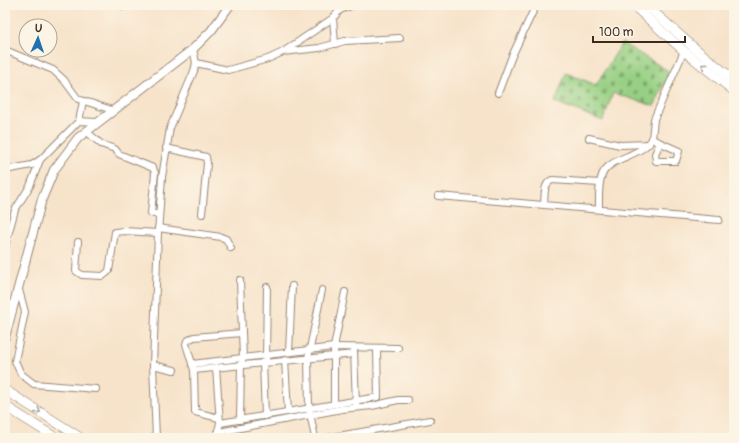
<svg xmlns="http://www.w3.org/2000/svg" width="739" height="443" font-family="Pangolin,sans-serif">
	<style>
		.cemetery { fill: url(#cemetery-stones); stroke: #697d51 }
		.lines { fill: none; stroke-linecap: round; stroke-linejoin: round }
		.minor-casing { stroke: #998674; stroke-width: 8 }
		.major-casing { stroke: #998674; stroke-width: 10 }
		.highway-casing { stroke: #998674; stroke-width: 10 }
		.minor { stroke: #fff; stroke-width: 6 }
		.major { stroke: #fff; stroke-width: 8 }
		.highway { stroke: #fff; stroke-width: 9 }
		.oneway { stroke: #a79f9a }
	</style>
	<defs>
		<pattern id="cemetery-stones" width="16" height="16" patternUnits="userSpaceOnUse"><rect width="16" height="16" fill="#97d084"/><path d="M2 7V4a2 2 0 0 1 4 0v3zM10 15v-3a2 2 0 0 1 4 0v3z" fill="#7ca96b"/></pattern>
	</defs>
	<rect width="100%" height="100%" fill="#fcf5e5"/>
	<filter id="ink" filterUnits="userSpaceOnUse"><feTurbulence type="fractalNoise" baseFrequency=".025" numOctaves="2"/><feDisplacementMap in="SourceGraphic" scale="8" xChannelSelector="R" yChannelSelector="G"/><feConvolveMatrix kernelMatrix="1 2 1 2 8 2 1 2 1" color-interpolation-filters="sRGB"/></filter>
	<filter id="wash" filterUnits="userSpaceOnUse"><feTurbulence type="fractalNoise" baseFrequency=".012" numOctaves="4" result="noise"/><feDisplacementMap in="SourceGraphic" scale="16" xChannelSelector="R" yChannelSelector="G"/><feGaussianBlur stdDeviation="0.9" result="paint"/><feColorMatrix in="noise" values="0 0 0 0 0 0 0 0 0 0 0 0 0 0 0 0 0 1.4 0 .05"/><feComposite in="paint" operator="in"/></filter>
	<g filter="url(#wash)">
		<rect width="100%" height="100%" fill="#f7e3ca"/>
		<polygon class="cemetery" points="622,43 670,72 654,106 613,93 603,121 555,102 566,73 596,85"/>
	</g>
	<g filter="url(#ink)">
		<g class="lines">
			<g class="minor-casing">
				<g id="minor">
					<polyline points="123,6 123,5"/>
					<polyline points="335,44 333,18 340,10 353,5"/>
					<polyline points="5,50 53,70 64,80 78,99 112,110"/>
					<polyline points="283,52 333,18"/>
					<polyline points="196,63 228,70 268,59 283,52 319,48 345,41 400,38"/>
					<polyline points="498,93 512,56 536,5"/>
					<polyline points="79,121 83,101"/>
					<polyline points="86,131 101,144 115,149 119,154 153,168 155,173 151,213 159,215"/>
					<polyline points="589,138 620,145 649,144"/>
					<polyline points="652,139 679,151 676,161 656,161 655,154 660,143"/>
					<polyline points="166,148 206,157 207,163 202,214"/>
					<polyline points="5,170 32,165 40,160 79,121 96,122"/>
					<polyline points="438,196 719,220"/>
					<path d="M 544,204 C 545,195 543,184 552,180 L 600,183"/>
					<path d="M 599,209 C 599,198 598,185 602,175 C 609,157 641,157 652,139 L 654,119 L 684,51"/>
					<polyline points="158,228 221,237 226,239 231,248"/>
					<polyline points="78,242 76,271 82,275 103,276 109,271 115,232 124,231 158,233"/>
					<polyline points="5,246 15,210 30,186 40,160"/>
					<polyline points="240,280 243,358 241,365 240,420"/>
					<polyline points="18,286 25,312 15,361 21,374 34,384 96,389"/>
					<polyline points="354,351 356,404"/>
					<polyline points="289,352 292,286"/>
					<polyline points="266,359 267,287"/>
					<polyline points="285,360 288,412"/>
					<polyline points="263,362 265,416"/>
					<polyline points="192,364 334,347 398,348"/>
					<polyline points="153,365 174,370"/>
					<polyline points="216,367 220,423 216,438"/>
					<polyline points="194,370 354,354"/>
					<polyline points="334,404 334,347 345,292"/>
					<polyline points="219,418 195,412 194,370 186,344 187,341 194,337 242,333"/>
					<polyline points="220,423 378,397 377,349"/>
					<polyline points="219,432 342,409 372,406 398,400 408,400"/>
					<polyline points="156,438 153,365 158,233 162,177 170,128 194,71 196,63 193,49"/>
					<polyline points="315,438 309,408 308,358 322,290"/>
					<polyline points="327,438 430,420"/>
				</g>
			</g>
			<g class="major-casing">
				<polyline id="major" points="5,337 42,199 54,170 78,138 193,49 211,31 230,5"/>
			</g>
			<g class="highway-casing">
				<g id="highway">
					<polyline points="633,5 684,51 734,91"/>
					<polyline points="646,5 692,46 734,80"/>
					<polyline points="5,390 81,438"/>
					<polyline points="5,406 56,438"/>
				</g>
			</g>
			<use href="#minor" class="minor"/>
			<use href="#major" class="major"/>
			<use href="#highway" class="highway"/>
		</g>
		<defs><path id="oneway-chevron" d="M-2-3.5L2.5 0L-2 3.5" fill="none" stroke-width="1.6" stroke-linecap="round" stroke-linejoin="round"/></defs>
		<g class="oneway">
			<use href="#oneway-chevron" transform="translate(704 66) rotate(-142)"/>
			<use href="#oneway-chevron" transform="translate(38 411) rotate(32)"/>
		</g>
	</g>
	<rect width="739" height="443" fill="none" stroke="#fcf5e5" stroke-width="20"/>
	<g transform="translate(38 38) rotate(3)"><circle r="19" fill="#fcf5e5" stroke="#afa495"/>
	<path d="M0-3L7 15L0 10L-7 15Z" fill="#1f6fb2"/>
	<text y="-6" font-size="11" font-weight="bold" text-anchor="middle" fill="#3b2a1e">U</text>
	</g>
	<path d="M593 36v6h92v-6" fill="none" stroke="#3b2a1e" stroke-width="2"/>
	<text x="599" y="36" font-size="12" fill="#3b2a1e" stroke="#fcf5e5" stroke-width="3" paint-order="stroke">100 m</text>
</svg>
